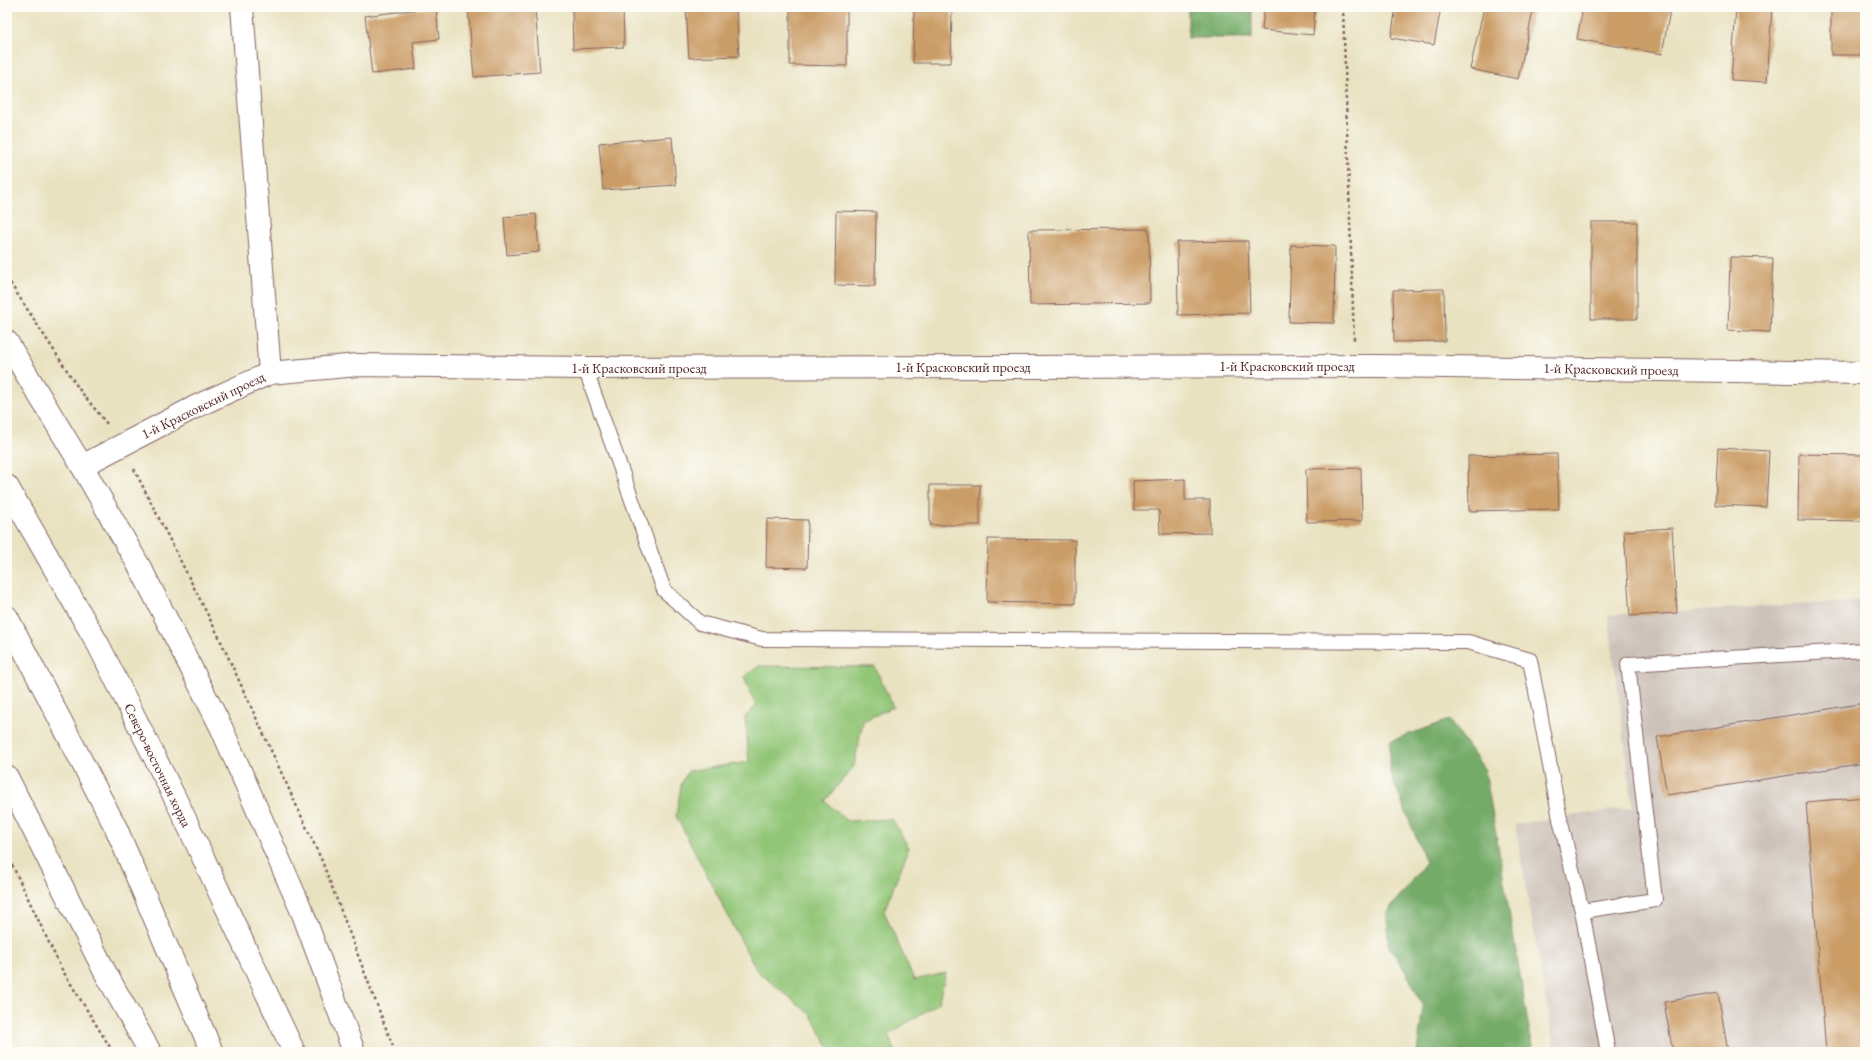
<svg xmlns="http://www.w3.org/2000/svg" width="1872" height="1059" font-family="'EB Garamond',serif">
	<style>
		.industrial { fill: #cdc2b9 }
		.green { fill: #92c677; stroke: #6e7251 }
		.forest { fill: #75ab68; stroke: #60654a }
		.building { fill: #ca9c66 }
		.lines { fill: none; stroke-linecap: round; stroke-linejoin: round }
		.service-casing { stroke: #826360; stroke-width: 16 }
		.minor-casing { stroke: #826360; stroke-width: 24 }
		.tertiary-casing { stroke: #826360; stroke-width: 24 }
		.trunk-casing { stroke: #826360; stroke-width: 24 }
		.path { stroke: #826360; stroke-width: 2.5; stroke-dasharray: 3 3; stroke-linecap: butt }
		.service { stroke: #fff; stroke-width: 14 }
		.minor { stroke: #fff; stroke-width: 22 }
		.tertiary { stroke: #fff; stroke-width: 22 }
		.trunk { stroke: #fff; stroke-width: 22 }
		.labels { text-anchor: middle; stroke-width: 3; stroke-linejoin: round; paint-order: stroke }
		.street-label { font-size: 14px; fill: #4a1f2b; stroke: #fdfcf7 }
	</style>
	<rect width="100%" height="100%" fill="#fdfcf7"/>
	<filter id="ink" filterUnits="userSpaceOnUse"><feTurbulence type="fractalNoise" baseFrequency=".025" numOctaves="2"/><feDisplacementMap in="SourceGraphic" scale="8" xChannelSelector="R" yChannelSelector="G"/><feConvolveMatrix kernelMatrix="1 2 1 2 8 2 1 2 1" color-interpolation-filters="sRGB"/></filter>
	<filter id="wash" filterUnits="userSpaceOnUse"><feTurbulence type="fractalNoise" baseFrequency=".012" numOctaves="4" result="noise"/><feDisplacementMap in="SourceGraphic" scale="16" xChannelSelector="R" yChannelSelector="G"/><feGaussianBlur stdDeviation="0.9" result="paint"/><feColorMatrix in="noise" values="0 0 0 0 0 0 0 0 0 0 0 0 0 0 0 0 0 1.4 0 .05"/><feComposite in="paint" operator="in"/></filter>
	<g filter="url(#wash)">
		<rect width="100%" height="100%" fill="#e9e2c1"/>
		<polygon class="industrial" points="1865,601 1865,1052 1555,1052 1515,824 1633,807 1608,615"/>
		<polygon class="green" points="759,666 875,667 893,707 863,721 854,766 825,801 847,821 892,819 909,848 884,911 914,980 946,973 938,1003 888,1035 896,1052 831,1052 811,1015 757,971 676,816 681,785 688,771 749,762 745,717 756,706 744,677"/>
		<g class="forest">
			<rect x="1188" y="7" width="64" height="31"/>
			<polygon points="1449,720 1485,770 1533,1052 1417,1052 1423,1006 1406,972 1388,945 1387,912 1426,862 1390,773 1390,741"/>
		</g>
		<g id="blocks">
			<g class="building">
				<polygon points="436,7 439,39 413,42 416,69 372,74 365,16"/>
				<polygon points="535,7 540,72 474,77 468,8"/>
				<polygon points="572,7 623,7 624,47 573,49"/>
				<polygon points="686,7 736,7 739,56 689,58"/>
				<polygon points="790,7 847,7 847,66 790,65"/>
				<polygon points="914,7 952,7 951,63 913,63"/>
				<polygon points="1264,7 1315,9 1313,35 1262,30"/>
				<polygon points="1396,7 1441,7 1434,45 1391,38"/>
				<polygon points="1484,7 1534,7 1518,79 1470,69"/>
				<polygon points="1583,7 1653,7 1670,10 1662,54 1577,39"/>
				<polygon points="1736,7 1772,7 1767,82 1731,80"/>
				<rect x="1831" y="7" width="34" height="48"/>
				<polygon points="672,137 676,185 603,190 599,143"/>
				<polygon points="836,211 876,212 875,286 835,285"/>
				<polygon points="536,214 539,252 507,255 504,217"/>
				<rect x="1591" y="222" width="46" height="97"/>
				<polygon points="1149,229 1150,303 1030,305 1029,230"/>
				<polygon points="1248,241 1250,313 1178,315 1177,242"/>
				<polygon points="1291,245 1335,246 1334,323 1289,322"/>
				<polygon points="1730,257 1773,258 1770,332 1728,330"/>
				<polygon points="1444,289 1445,341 1394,342 1393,290"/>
				<polygon points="1718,448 1769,451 1766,507 1715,505"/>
				<polygon points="1557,454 1559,509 1469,511 1468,456"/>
				<polygon points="1799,454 1865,455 1865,521 1798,520"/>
				<polygon points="1361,468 1362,521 1307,522 1306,469"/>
				<polygon points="1185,479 1185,500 1210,500 1210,533 1160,534 1159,510 1134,510 1133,481"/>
				<rect x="930" y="485" width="50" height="40"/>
				<polygon points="767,519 808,520 807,568 766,567"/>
				<polygon points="1672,528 1677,613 1630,616 1624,531"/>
				<polygon points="988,539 1075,540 1075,604 987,602"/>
				<polygon points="1865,703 1865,763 1667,795 1657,737"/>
				<polygon points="1865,797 1865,1052 1826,1052 1806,802"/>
				<polygon points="1718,993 1728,1052 1673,1052 1664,1002"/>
			</g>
		</g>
	</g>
	<g filter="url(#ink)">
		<use href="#blocks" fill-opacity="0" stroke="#826360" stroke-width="1"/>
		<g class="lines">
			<g class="service-casing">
				<g id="service">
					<polyline points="585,368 664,590 700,623 762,639 1468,642 1530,660 1560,819 1582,911 1608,1052"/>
					<polyline points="1582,911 1655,900 1628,664 1865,650"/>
				</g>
			</g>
			<g class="minor-casing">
				<g id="minor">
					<polyline points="242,7 270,373"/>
					<polyline points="82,466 199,405 270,373 358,365 585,368 1381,366 1865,373"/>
				</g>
			</g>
			<g class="tertiary-casing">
				<g id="tertiary">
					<polyline points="7,342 82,466 143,573 221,727 303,914 354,1052"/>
					<polyline points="7,777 105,972 150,1052"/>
				</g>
			</g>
			<g class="trunk-casing">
				<g id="trunk">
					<polyline points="7,486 99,646 179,806 294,1052"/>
					<polyline points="7,617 116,828 212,1052"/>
				</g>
			</g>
			<g class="path">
				<polyline points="1343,7 1354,340"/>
				<polyline points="7,278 79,389 107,424"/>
				<polyline points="134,469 218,635 322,861 395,1052"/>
				<polyline points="7,854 61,968 113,1052"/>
			</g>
			<use href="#service" class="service"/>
			<use href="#minor" class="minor"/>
			<use href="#tertiary" class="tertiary"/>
			<use href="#trunk" class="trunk"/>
		</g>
	</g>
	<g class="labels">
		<g class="street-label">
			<text x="1287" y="371">1-й Красковский проезд</text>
			<text x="963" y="372">1-й Красковский проезд</text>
			<text x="639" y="373">1-й Красковский проезд</text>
			<text transform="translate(1611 369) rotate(1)" y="5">1-й Красковский проезд</text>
			<text transform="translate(203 405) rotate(-26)" y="5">1-й Красковский проезд</text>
			<text transform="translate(158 765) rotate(64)" y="5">Северо-восточная хорда</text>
		</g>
	</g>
	<rect width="1872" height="1059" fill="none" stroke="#fdfcf7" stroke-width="24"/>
</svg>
